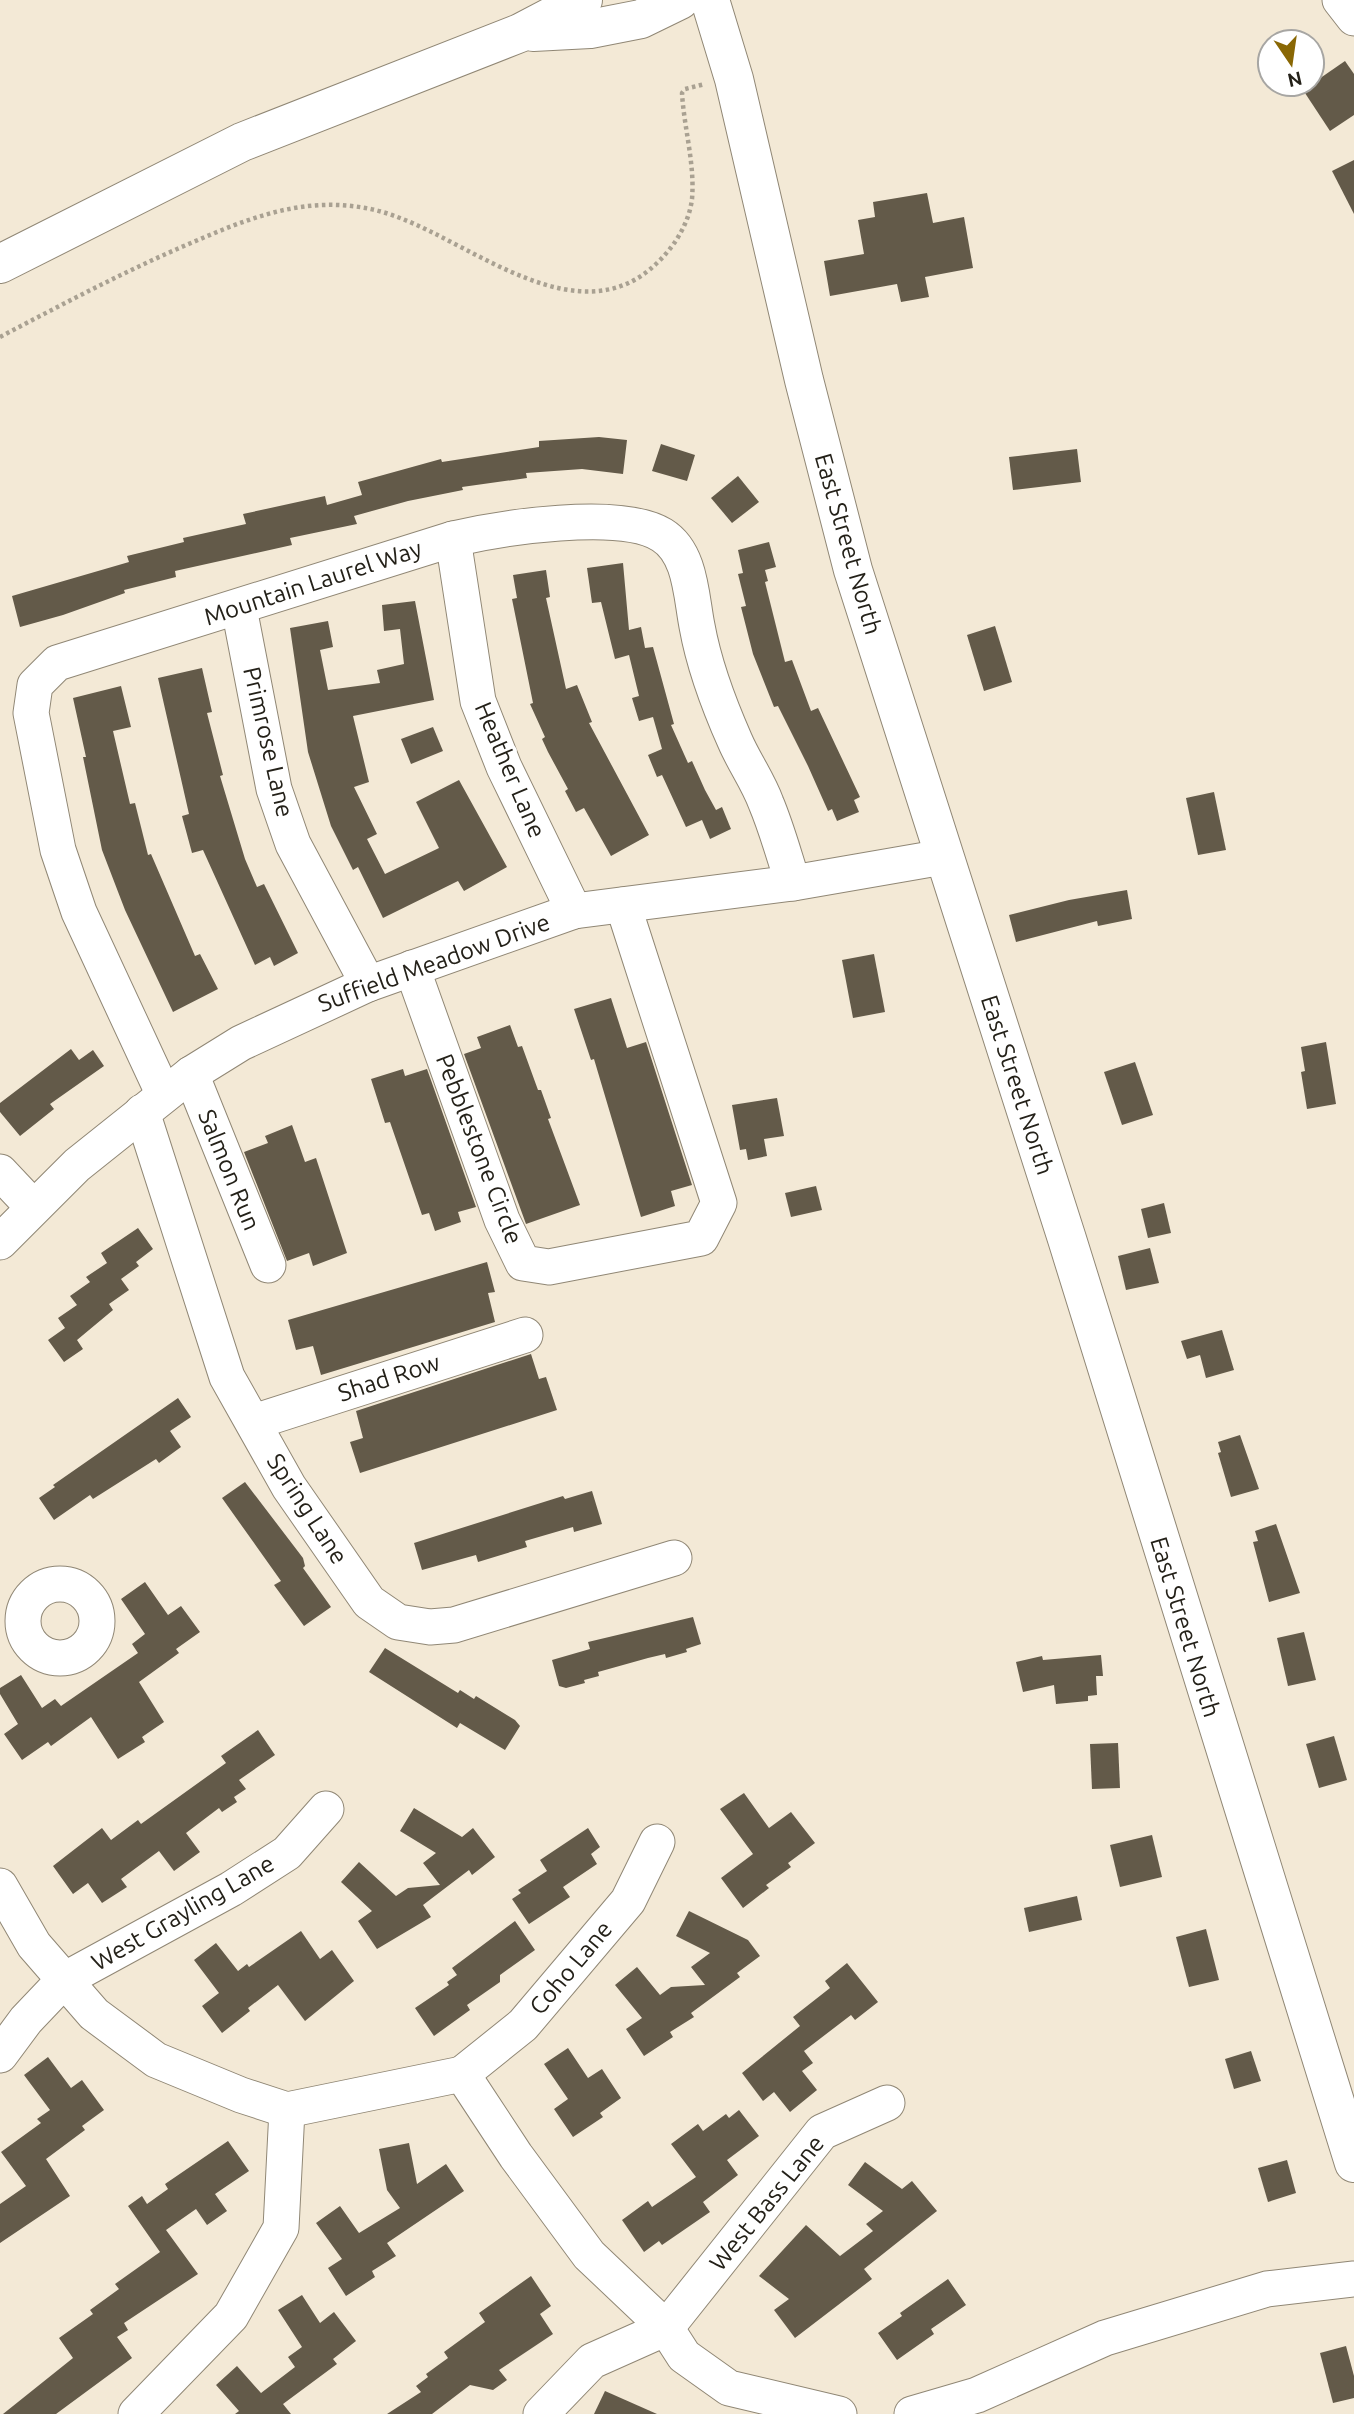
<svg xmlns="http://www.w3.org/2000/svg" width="1354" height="2414" font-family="Ubuntu,sans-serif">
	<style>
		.building { fill: #635a49 }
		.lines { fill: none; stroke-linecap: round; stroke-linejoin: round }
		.minor-casing { stroke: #908775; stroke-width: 37 }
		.major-casing { stroke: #908775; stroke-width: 40 }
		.path { stroke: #a9a192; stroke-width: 4.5; stroke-dasharray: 3.5 3.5; stroke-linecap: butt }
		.minor { stroke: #fff; stroke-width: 35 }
		.major { stroke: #fff; stroke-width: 38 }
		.labels { text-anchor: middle; stroke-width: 7; stroke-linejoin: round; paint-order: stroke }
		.street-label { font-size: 24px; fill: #242119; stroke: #fff }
	</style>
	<rect width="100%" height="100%" fill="#f3e9d6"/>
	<g class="building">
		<polygon points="1345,61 1354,74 1354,115 1330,131 1303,90"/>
		<polygon points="1354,160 1354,214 1332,171"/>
		<polygon points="927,193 933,223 964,217 973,268 925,277 929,297 901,302 897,284 830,296 824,261 864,254 858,220 875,217 873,202"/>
		<polygon points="599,437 627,440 623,474 582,469 526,473 527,478 462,487 463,490 408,501 354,516 357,524 290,538 292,545 175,571 176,577 124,590 125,593 63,615 20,627 12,596 129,562 127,556 184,542 183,538 246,524 243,514 325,496 327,505 362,495 358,482 441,459 442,462 539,447 539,441"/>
		<polygon points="661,444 695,455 687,481 652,471"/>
		<polygon points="1077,449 1081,482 1013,490 1009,457"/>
		<polygon points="738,476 759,502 732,523 711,498"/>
		<polygon points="769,542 776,567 765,570 768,581 765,582 785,662 792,660 811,711 818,708 860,797 854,800 859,812 837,821 832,809 828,811 808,766 778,706 774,707 753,654 741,607 746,606 738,574 743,573 738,550"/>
		<polygon points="623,563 629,630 641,627 645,648 653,647 674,724 671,725 688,763 692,761 705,790 716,810 722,807 731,829 710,839 702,820 686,827 662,775 657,777 648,755 662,749 653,717 639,721 632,698 639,696 629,655 615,659 601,602 592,603 587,568"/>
		<polygon points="546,570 550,597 546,598 566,689 577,685 592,722 589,723 649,835 611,856 584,808 576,812 565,791 568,789 548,752 542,739 545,737 530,704 533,703 512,599 517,598 513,575"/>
		<polygon points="415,601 434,700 353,716 369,782 354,787 377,834 367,839 385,874 439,848 416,802 459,780 507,867 464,891 458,881 383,918 358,867 353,870 331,826 308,752 290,628 328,621 333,647 320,650 328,690 380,683 377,670 404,664 400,629 384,631 382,605"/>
		<polygon points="995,626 1012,682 984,691 967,635"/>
		<polygon points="202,668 212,712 207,713 223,775 220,776 245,859 257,887 264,884 298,953 274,966 270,957 255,965 203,850 192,853 182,816 189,814 158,678"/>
		<polygon points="121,686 131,727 113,731 130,804 135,803 148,855 151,854 195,956 200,954 218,989 173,1012 125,910 102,850 83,757 86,757 73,698"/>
		<polygon points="433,727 443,751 411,764 401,739"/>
		<polygon points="1214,792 1226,850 1198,855 1186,798"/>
		<polygon points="1127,890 1132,919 1098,926 1097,921 1016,942 1009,915 1069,900"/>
		<polygon points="874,954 885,1012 853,1018 842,960"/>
		<polygon points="611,998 627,1048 646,1042 692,1185 671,1191 675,1206 641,1217 594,1059 591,1060 574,1009"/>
		<polygon points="510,1025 518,1047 522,1046 538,1090 541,1090 551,1118 548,1119 580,1205 526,1224 464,1054 481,1048 477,1037"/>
		<polygon points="1326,1042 1336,1104 1307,1109 1301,1072 1305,1071 1301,1047"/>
		<polygon points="71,1049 79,1060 93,1050 104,1066 50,1104 54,1109 20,1136 0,1112 0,1103"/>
		<polygon points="1135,1062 1153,1115 1122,1125 1104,1072"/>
		<polygon points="403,1069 405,1076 427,1069 476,1207 458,1212 461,1222 435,1231 429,1213 422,1215 390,1122 385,1123 371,1079"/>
		<polygon points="777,1098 784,1136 764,1139 767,1156 748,1160 746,1149 740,1150 732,1105"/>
		<polygon points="292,1125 305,1162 316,1158 347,1253 313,1266 309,1253 287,1261 244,1152 268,1143 265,1136"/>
		<polygon points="816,1186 822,1210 791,1217 785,1193"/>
		<polygon points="1164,1203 1171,1233 1148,1238 1141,1209"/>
		<polygon points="138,1228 153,1249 136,1262 139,1266 121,1279 129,1290 109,1304 113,1310 77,1340 83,1349 64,1362 48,1340 65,1328 58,1318 77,1305 70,1296 90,1282 86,1277 107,1263 101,1253"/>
		<polygon points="1150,1248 1159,1283 1126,1290 1118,1256"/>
		<polygon points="487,1262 495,1292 488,1293 495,1322 321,1375 313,1346 296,1350 288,1320"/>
		<polygon points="1222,1330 1234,1370 1206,1378 1200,1355 1187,1359 1181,1341"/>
		<polygon points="531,1354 539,1379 546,1377 557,1410 360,1473 350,1442 363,1438 356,1411"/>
		<polygon points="178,1398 191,1417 170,1431 181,1447 159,1463 156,1459 93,1499 90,1495 54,1520 39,1498 55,1487 53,1485"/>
		<polygon points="1240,1435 1259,1489 1231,1497 1218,1453 1221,1452 1218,1442"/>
		<polygon points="245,1482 303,1558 305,1566 303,1568 331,1607 304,1626 274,1585 281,1581 222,1498"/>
		<polygon points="592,1491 602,1524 574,1532 573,1527 525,1541 527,1547 478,1562 476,1555 422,1570 414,1543 563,1496 565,1499"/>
		<polygon points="1276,1524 1300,1593 1269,1602 1253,1542 1258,1541 1255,1531"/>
		<polygon points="145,1582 168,1615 181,1606 200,1632 176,1649 179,1653 139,1682 164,1722 142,1737 145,1742 118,1759 91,1717 51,1746 48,1742 22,1760 4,1734 18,1724 0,1694 0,1688 21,1675 42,1708 55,1699 61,1706 138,1653 132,1644 145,1634 121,1599"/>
		<polygon points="693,1617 701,1644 686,1649 687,1652 666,1658 665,1654 648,1658 598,1672 599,1676 584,1680 585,1683 566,1688 559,1686 552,1660 590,1649 588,1642"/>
		<polygon points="1304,1632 1316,1680 1288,1686 1277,1638"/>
		<polygon points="385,1648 458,1693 460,1690 474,1699 476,1696 515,1720 520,1726 505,1750 460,1723 457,1728 369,1672"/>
		<polygon points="1101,1655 1103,1676 1096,1676 1097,1695 1088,1696 1088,1701 1056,1704 1054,1685 1023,1692 1016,1662 1042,1656 1043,1660"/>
		<polygon points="258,1730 275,1755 239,1780 246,1789 234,1797 237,1802 222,1812 219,1808 186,1833 200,1852 174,1871 159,1851 121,1879 127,1887 102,1903 88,1883 73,1894 53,1866 102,1828 111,1840 138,1820 141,1824 226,1763 221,1756"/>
		<polygon points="1334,1736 1347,1780 1319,1788 1306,1744"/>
		<polygon points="1118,1743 1120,1788 1092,1789 1090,1744"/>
		<polygon points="744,1793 769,1828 791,1812 815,1843 788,1863 791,1867 766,1885 769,1888 743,1908 721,1878 753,1854 720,1809"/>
		<polygon points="414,1808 462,1837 473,1828 495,1857 472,1875 469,1870 423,1905 431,1917 377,1949 358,1921 372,1911 341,1882 359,1862 396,1896 408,1888 440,1885 423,1863 436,1853 400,1831"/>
		<polygon points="588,1828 600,1847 591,1854 597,1864 563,1887 570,1897 529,1924 512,1899 521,1893 518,1890 547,1871 540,1860"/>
		<polygon points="1152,1835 1162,1877 1120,1887 1110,1845"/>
		<polygon points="1077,1896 1082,1920 1029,1932 1024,1908"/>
		<polygon points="689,1911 748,1940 760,1956 737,1973 740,1977 691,2013 694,2017 670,2032 673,2037 644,2056 626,2029 642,2018 615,1985 637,1967 660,1995 671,1987 705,1985 691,1967 710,1953 676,1936"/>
		<polygon points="515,1921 535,1950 500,1975 500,1982 467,2005 470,2010 434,2036 415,2008 449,1985 447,1982 457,1975 452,1968"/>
		<polygon points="1206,1929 1219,1980 1189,1987 1176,1937"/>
		<polygon points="301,1931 320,1959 332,1950 354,1981 305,2021 278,1985 248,2008 250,2011 222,2033 202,2006 219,1993 194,1960 216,1943 238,1971 247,1964 249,1967"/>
		<polygon points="847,1963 878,2002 855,2020 851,2015 804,2051 813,2063 802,2071 817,2090 790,2112 774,2092 763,2101 742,2073 800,2026 793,2017 830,1988 825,1981"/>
		<polygon points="568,2048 588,2078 602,2069 621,2098 600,2113 603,2117 573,2137 554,2109 568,2099 544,2064"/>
		<polygon points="1251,2051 1261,2081 1234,2089 1225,2059"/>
		<polygon points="48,2057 71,2088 82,2080 104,2110 82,2126 85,2130 46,2159 70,2196 0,2243 0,2204 26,2186 1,2152 41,2123 37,2119 50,2110 24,2075"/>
		<polygon points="739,2110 759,2136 727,2160 738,2175 703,2202 710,2212 662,2245 659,2241 644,2252 622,2220 648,2201 652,2207 696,2177 671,2144 698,2124 703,2131 726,2114 729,2118"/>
		<polygon points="228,2141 249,2171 215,2194 227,2211 207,2225 196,2209 166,2230 198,2274 124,2323 128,2330 117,2337 132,2358 56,2414 3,2414 73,2358 59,2338 93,2314 90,2310 119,2289 115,2284 160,2252 128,2206 142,2196 147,2204 168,2189 165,2184"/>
		<polygon points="409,2143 417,2184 446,2164 464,2191 387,2243 396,2256 372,2271 375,2277 346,2296 328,2268 342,2259 316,2223 340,2206 359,2233 400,2208 387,2190 379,2149"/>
		<polygon points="1287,2160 1296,2193 1268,2202 1258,2168"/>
		<polygon points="865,2162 902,2189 912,2181 937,2211 864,2269 872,2279 795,2338 774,2310 789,2299 759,2276 806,2225 840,2256 873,2231 866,2224 883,2211 848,2185"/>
		<polygon points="531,2276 551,2306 540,2314 553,2334 499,2370 507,2380 493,2390 470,2385 432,2414 387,2414 421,2392 416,2386 428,2377 426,2374 448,2358 444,2352 485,2322 479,2313"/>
		<polygon points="948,2279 966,2305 931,2329 934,2334 897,2360 878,2333 902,2316 900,2313"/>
		<polygon points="302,2295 320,2323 334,2312 356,2341 333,2359 337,2364 283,2404 291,2414 235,2414 239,2411 216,2385 237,2366 261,2393 295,2367 288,2357 302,2347 278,2310"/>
		<polygon points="1346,2346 1354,2376 1354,2398 1333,2403 1320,2353"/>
		<polygon points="605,2391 657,2414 594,2414"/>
	</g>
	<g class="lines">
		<g class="minor-casing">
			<g id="minor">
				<polyline points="1340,0 1354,18"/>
				<polyline points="453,539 478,701 504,767 574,911"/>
				<polyline points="239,608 274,789 293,844 368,984"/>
				<polyline points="412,968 502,1220 523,1263 549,1267 701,1238 719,1203 623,905"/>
				<polyline points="191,1074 268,1265"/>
				<path d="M 164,1095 L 79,912 L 58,850 L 31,713 L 35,685 L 57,663 L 453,539 C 500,528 620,509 662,535 C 691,553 691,596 697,626 C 704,665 719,705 735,741 C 744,762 758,781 766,803 C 777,829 784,856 793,883"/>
				<polyline points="142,1112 227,1377 289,1487 369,1602 398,1622 430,1627 454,1625 674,1558"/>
				<polyline points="0,1172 33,1207"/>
				<polyline points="0,1242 77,1165 191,1074 241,1043 368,984 574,911 793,883 943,857"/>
				<polyline points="254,1422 525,1335"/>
				<circle cx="60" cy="1621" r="37"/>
				<polyline points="0,1886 34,1945 94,2014 156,2060 241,2095 287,2110 462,2074 516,2156 589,2255 666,2328 684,2356 729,2388 839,2414"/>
				<polyline points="0,2055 26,2020 64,1980 231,1889 287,1853 326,1809"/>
				<polyline points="462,2074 523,2025 628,1901 657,1842"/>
				<polyline points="136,2414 231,2316 281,2228 287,2110"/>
				<polyline points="541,2414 592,2361 666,2328 822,2132 887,2103"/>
				<polyline points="912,2414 977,2395 1105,2338 1267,2289 1354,2279"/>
			</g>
		</g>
		<g class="major-casing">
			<g id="major">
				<polyline points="710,0 734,79 804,380 853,570 1067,1239 1354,2163"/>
				<polyline points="533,32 590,29 641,19 680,0"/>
				<polyline points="0,264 242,142 520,33 583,0"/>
			</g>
		</g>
		<path class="path" d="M 0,337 C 63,304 125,271 191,243 C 233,225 275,207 322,205 C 349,204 375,208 400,218 C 477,247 581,337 657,263 C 675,246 689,223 692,199 C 695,164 684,128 682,93 L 685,89 L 705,84"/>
		<use href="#minor" class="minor"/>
		<use href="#major" class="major"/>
	</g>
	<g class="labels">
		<g class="street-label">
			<text transform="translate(848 544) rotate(74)" y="8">East Street North</text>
			<text transform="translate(313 583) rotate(-18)" y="8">Mountain Laurel Way</text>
			<text transform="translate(268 742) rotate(77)" y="8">Primrose Lane</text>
			<text transform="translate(510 770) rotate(67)" y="8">Heather Lane</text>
			<text transform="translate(434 963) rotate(-20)" y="8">Suffield Meadow Drive</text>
			<text transform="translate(1017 1085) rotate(72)" y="8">East Street North</text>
			<text transform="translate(479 1149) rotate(69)" y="8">Pebblestone Circle</text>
			<text transform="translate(229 1170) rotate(68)" y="8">Salmon Run</text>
			<text transform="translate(389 1378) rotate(-18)" y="8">Shad Row</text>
			<text transform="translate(307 1509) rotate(57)" y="8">Spring Lane</text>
			<text transform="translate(1185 1627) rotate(73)" y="8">East Street North</text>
			<text transform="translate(183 1913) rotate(-30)" y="8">West Grayling Lane</text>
			<text transform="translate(571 1968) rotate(-50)" y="8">Coho Lane</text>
			<text transform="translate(767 2203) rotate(-51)" y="8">West Bass Lane</text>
		</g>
	</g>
	<g transform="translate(1291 63) rotate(167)"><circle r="33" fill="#ffffff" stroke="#a7a6a3" stroke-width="2"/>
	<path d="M0-5L12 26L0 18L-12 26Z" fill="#896704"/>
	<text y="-10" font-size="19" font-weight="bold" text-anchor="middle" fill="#242119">N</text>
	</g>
</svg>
